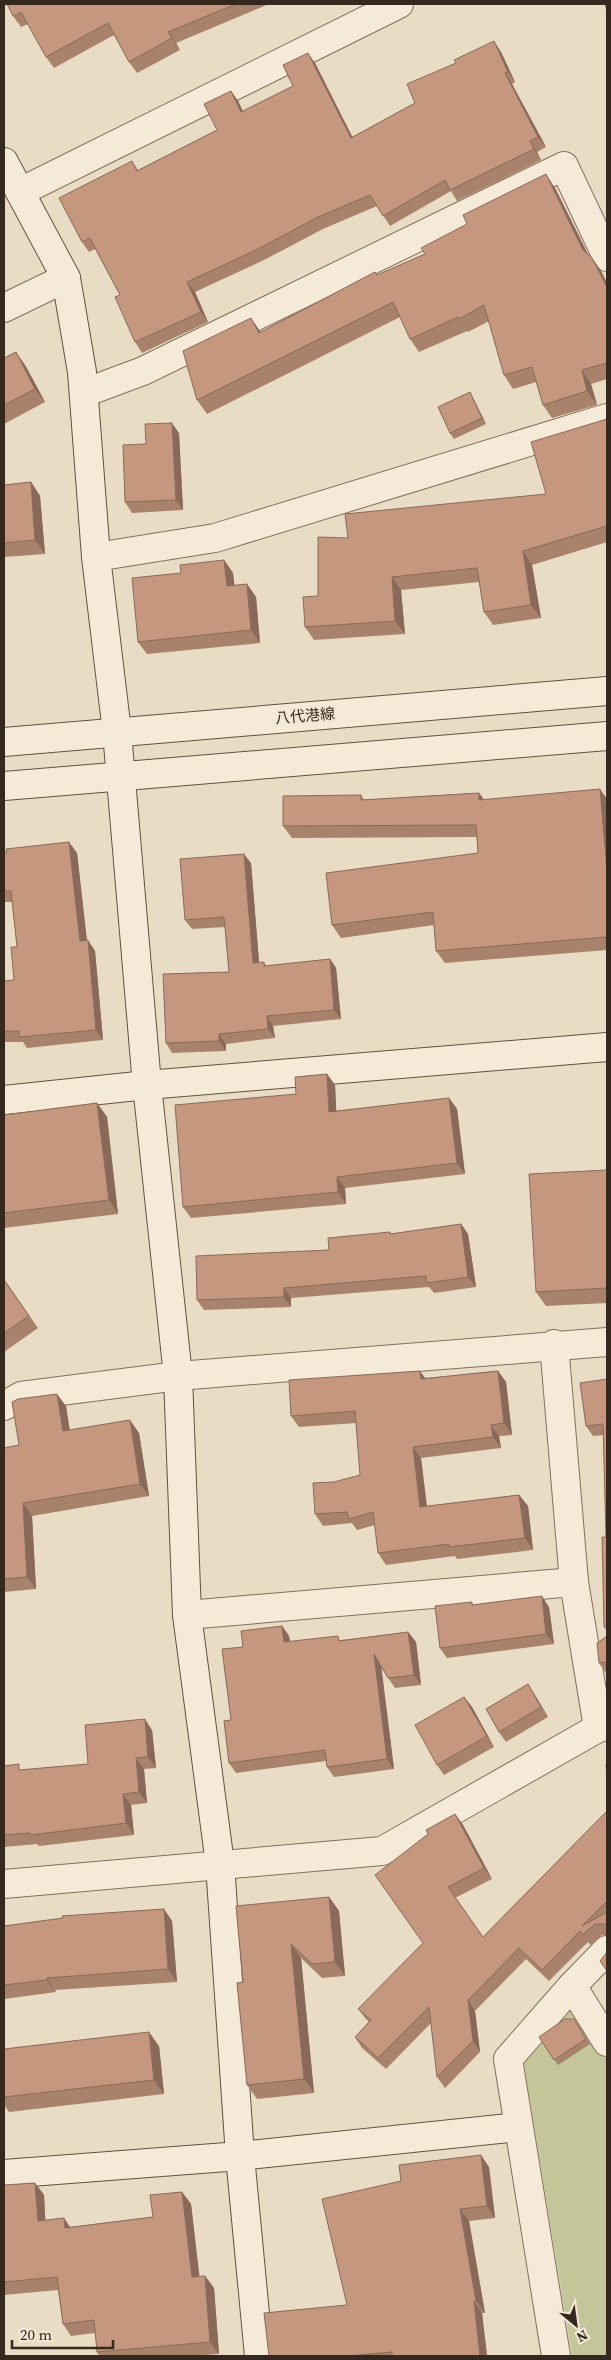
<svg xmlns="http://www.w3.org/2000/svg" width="611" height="2360" font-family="'Source Serif 4','Noto Sans JP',serif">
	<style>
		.green { fill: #c4c69a }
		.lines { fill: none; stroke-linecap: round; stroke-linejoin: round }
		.street-casing { stroke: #826f5d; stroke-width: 30 }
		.secondary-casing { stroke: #645040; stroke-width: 30 }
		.street { stroke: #f5ead7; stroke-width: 28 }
		.secondary { stroke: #f5ead7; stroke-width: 28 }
		.wall { fill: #a9826c }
		.shaded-wall { fill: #896a58 }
		.building { fill: #c4977e; stroke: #896a58 }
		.labels { text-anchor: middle; stroke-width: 4.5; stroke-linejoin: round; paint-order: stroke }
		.street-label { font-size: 15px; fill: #34281f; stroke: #f2e7d4 }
	</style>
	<rect width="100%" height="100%" fill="#e9dcc5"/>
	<polygon class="green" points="575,2006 607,2056 607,2356 572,2356 524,2064"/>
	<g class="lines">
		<g class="street-casing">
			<g id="street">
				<polyline points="20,192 399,4"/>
				<polyline points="4,308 66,278"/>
				<polyline points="84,393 143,371 564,166 607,257"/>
				<polyline points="96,557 215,538 607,418"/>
				<polyline points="554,1344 574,1582 598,1728"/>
				<polyline points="4,1406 21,1396 178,1376 607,1342"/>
				<polyline points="187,1615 574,1582"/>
				<polyline points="4,1884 382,1851 598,1728 607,1726"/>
				<polyline points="572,1986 607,2042"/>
				<polyline points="556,2356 508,2059 572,1986 607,1950"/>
			</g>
		</g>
		<g class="secondary-casing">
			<g id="secondary">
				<polyline points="4,162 66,278 82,372 96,557 117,732 147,1085 178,1376 187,1615 220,1864 240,2156 259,2356"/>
				<polyline points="4,742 607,691"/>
				<polyline points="4,786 607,736"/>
				<polyline points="4,1100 147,1085 607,1047"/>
				<polyline points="4,2174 240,2156 518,2127"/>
			</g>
		</g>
		<use href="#street" class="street"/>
		<use href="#secondary" class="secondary"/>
	</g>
	<g class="wall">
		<polygon points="7,4 269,4 176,43 180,50 137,73 129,62 114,35 54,68 46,57 28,24 21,27 13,16"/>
		<polygon points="501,52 515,82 512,84 546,147 537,152 541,160 457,201 451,191 390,226 377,206 323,229 264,260 195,292 208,322 142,353 135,342 120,295 95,249 89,252 82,242 132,161 138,170 217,130 231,91 238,101 243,111 293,86 315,63 352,137 415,103"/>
		<polygon points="555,188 588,255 592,258 601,271 607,283 607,379 591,384 597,405 552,418 543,405 536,382 513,389 504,375 489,321 468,332 467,331 419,352 410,339 400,317 207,414 197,400 261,332 375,272 378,275 425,254"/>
		<polygon points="4,358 25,365 45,402 4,424"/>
		<polygon points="470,392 486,424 454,439 450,433"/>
		<polygon points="607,419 607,542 532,565 541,618 493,625 484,612 479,582 401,590 405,634 314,640 305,627 318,596 348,538 546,494"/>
		<polygon points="179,433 183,510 132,513 125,502"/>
		<polygon points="31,482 40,496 45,554 4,557 4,485"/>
		<polygon points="224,560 233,573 234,586 247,584 256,597 260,643 147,654 138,642 181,573"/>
		<polygon points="479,793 484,800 607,799 607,950 445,963 436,951 434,925 341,938 332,925 478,853 477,837 292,838 283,826 361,795 364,800"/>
		<polygon points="4,852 77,853 87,940 95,951 103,1040 27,1048 23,1042 4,1042 4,981 14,980 17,947 12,902 4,902"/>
		<polygon points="251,863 259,963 264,962 266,966 330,959 336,968 341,1019 273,1026 275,1038 226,1044 226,1051 172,1053 166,1043 229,972 225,927 192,929 185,920"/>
		<polygon points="327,1074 335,1085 336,1111 449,1098 457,1109 465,1174 345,1188 346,1204 191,1218 183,1207 296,1094"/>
		<polygon points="97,1103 107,1117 118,1214 4,1228 4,1115"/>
		<polygon points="607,1170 607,1303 546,1306 536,1292"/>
		<polygon points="461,1224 468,1234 476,1287 434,1293 429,1287 291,1298 291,1307 204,1310 197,1300 329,1250 390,1232 391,1234"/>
		<polygon points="4,1279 38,1328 4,1352"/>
		<polygon points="498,1371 506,1382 512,1435 499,1436 501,1448 421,1458 427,1506 519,1495 528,1506 533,1550 457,1559 455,1556 386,1565 378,1553 375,1525 357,1530 352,1523 323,1526 315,1514 334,1482 360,1475 356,1423 299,1427 291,1416 426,1378"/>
		<polygon points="607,1379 607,1631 604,1627 606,1537 603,1435 593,1436 586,1426"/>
		<polygon points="66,1406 69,1430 139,1433 149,1496 32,1516 36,1589 4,1592 4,1448 19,1445"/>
		<polygon points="474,1605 549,1607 554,1644 447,1658 440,1648"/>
		<polygon points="282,1626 289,1636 290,1642 342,1640 408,1632 416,1642 421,1685 395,1688 381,1667 394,1769 334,1777 327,1767 326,1761 236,1773 229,1763 231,1720 243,1647"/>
		<polygon points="607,1636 607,1673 606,1673 599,1663"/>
		<polygon points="528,1684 548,1717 506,1742 499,1732"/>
		<polygon points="464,1697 472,1707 494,1747 444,1775 437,1765"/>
		<polygon points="152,1730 156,1768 144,1769 147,1803 131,1805 134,1835 39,1846 37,1844 4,1847 4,1766 22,1770 88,1764"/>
		<polygon points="607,1811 607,1935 602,1935 590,1945 588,1942 549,1981 526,1959 475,2011 480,2052 445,2088 437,2077 431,2023 386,2069 362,2048 355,2037 369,2022 366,2019 358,2009 423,1943 455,1814 463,1825 492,1879 455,1898 483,1937"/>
		<polygon points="329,1897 339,1911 345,1976 322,1978 301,1958 314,2093 257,2099 247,2085 243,1982"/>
		<polygon points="164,1909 172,1921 177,1982 55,1990 56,1992 4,1999 4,1926"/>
		<polygon points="578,2025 590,2044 558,2065 539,2037"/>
		<polygon points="159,2046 164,2094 9,2112 4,2105 4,2049"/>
		<polygon points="489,2167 495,2218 469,2221 485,2313 482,2313 487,2356 269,2356 347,2305"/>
		<polygon points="35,2183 44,2195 45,2220 70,2227 153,2217 182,2192 191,2204 199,2277 205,2276 214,2288 219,2354 192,2356 99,2356 97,2352 95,2333 71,2336 63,2324 58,2290 4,2295 4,2185"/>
	</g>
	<g class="shaded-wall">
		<polygon points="168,32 176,43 180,50"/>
		<polygon points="494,41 501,52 515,82 508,72"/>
		<polygon points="308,53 315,63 358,148 351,138"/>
		<polygon points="505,73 512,84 546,147 538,137"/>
		<polygon points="231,91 238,101 248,123 241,112"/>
		<polygon points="530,141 537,152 541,160 534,149"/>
		<polygon points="546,174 555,188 593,264 583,250"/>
		<polygon points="592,258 601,271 607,283 607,287"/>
		<polygon points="187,282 195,292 208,322 201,312"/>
		<polygon points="251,318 260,331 269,347 259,333"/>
		<polygon points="16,352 25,365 45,402 35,389"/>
		<polygon points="582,370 591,384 597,405 587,391"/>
		<polygon points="470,392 486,424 482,418"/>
		<polygon points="172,423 179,433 183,510 176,500"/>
		<polygon points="31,482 40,496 45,554 35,540"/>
		<polygon points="523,551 532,565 541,618 531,605"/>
		<polygon points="224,560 233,573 236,599 227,586"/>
		<polygon points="392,577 401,590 405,634 395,621"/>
		<polygon points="247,584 256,597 260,643 251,630"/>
		<polygon points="600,789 607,799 607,869"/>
		<polygon points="479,793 488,805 479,800"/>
		<polygon points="69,842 77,853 88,951 80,941"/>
		<polygon points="244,854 251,863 260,973 253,963"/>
		<polygon points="88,940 95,951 103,1040 96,1030"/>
		<polygon points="330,959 336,968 341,1019 334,1010"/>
		<polygon points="267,1016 273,1026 275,1038 268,1029"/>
		<polygon points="219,1034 226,1044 226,1051 219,1041"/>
		<polygon points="327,1074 335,1085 337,1124 329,1112"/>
		<polygon points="449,1098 457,1109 465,1174 457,1163"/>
		<polygon points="97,1103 107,1117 118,1214 109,1200"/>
		<polygon points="337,1177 345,1188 346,1204 338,1192"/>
		<polygon points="461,1224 468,1234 476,1287 468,1277"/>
		<polygon points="284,1288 291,1298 291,1307 284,1297"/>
		<polygon points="420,1371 428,1382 421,1379"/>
		<polygon points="498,1371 506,1382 512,1435 504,1423"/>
		<polygon points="57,1394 66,1406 72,1444 63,1431"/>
		<polygon points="130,1420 139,1433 149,1496 140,1484"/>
		<polygon points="491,1425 499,1436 501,1448 493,1437"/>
		<polygon points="413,1447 421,1458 428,1518 420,1507"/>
		<polygon points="519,1495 528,1506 533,1550 525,1538"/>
		<polygon points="23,1503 32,1516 36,1589 27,1577"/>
		<polygon points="542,1596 549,1607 554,1644 546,1634"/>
		<polygon points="282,1626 289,1636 292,1653 284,1642"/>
		<polygon points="408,1632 416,1642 421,1685 414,1675"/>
		<polygon points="374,1654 381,1664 394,1769 387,1759"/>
		<polygon points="528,1684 535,1695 548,1717 541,1707"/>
		<polygon points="464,1697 472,1707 494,1747 487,1736"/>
		<polygon points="145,1719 152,1730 156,1768 148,1757"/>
		<polygon points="136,1758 144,1769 147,1803 139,1792"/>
		<polygon points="123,1794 131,1805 134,1835 126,1823"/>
		<polygon points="455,1814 463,1825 492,1879 484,1868"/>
		<polygon points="329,1897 339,1911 345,1976 335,1962"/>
		<polygon points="164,1909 172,1921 177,1982 168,1969"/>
		<polygon points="291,1944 301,1958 314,2093 304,2079"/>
		<polygon points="47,1978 55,1990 56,1992 47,1980"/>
		<polygon points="468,2000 475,2011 480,2052 473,2041"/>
		<polygon points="149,2032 159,2046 164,2094 154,2080"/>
		<polygon points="481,2155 489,2167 495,2218 487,2206"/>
		<polygon points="35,2183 44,2195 46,2233 38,2221"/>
		<polygon points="182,2192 191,2204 201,2289 192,2277"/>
		<polygon points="460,2209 469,2221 485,2313 476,2301"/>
		<polygon points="64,2218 72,2230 65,2228"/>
		<polygon points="205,2276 214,2288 219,2354 210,2342"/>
		<polygon points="474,2301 482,2313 487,2356 480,2356"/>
	</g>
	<g class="building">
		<polygon points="7,4 236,4 168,32 172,38 129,62 108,23 46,57 21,12 13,16"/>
		<polygon points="605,4 607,4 607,11"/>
		<polygon points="494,41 508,72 505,73 538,137 530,141 534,149 450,190 445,180 383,216 370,195 316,218 256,250 187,282 201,312 135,342 115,297 120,295 90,238 82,242 59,198 132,161 137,171 217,130 204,104 231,91 241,112 293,86 283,65 308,53 351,138 415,103 407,84 456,63 454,60"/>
		<polygon points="546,174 583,250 592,258 607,287 607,363 582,370 587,391 543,405 532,367 504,375 484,305 459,319 458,317 410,339 393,302 197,400 183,351 251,318 259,333 375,272 377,275 425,254 421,248 467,224 463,215"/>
		<polygon points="16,352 35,389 4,405 4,358"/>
		<polygon points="470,392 482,418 450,433 438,407"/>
		<polygon points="607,419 607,526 523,551 531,605 484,612 477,568 392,577 395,621 305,627 303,597 318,596 318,537 348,538 345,514 546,494 531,442"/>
		<polygon points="172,423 176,500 125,502 123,445 146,444 145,424"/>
		<polygon points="31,482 35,540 4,543 4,485"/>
		<polygon points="224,560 227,586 247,584 251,630 138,642 132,578 181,573 180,565"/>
		<polygon points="600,789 607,869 607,937 436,951 433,912 332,925 326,873 478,853 476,825 283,826 283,796 361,795 361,800 479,793 479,800"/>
		<polygon points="69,842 80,941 88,940 96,1030 19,1037 19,1031 4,1031 4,981 14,980 11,947 17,947 11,891 4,891 4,852 7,852 6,849"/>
		<polygon points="244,854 253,963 264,962 264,966 330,959 334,1010 267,1016 268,1029 219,1034 219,1041 166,1043 163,974 229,972 224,917 185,920 180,859"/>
		<polygon points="327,1074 329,1112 449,1098 457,1163 337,1177 338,1192 183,1207 175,1105 296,1094 295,1077"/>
		<polygon points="97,1103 109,1200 4,1213 4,1115"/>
		<polygon points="607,1170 607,1288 536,1292 529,1174"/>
		<polygon points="461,1224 468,1277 427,1283 426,1276 284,1288 284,1297 197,1300 196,1256 329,1250 328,1238 390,1232 390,1234"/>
		<polygon points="4,1280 29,1316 4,1333"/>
		<polygon points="420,1371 421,1379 498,1371 504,1423 491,1425 493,1437 413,1447 420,1507 519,1495 525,1538 449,1547 449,1544 378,1553 373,1512 349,1519 347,1512 315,1514 313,1483 334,1482 360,1475 355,1411 291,1416 289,1380"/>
		<polygon points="607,1379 607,1627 604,1627 602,1537 606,1537 603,1424 586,1426 580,1383"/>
		<polygon points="57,1394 63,1431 130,1420 140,1484 23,1503 27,1577 4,1579 4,1448 19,1445 12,1402 18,1399"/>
		<polygon points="542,1596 546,1634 440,1648 435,1606 472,1602 472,1605"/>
		<polygon points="282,1626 284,1642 338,1636 339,1641 408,1632 414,1675 388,1678 374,1654 387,1759 327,1767 325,1750 229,1763 224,1721 231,1720 222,1649 243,1647 241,1631"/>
		<polygon points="607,1636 607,1662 599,1663 597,1643"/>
		<polygon points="528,1684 541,1707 499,1732 486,1709"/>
		<polygon points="464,1697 487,1736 437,1765 415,1725"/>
		<polygon points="145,1719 148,1757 136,1758 139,1792 123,1794 126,1823 31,1835 30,1833 4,1835 4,1766 19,1764 19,1770 88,1764 85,1725"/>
		<polygon points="607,1763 607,1779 606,1764"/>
		<polygon points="607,1811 607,1901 582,1926 607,1912 607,1926 604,1924 595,1924 583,1934 580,1931 542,1970 519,1948 468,2000 473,2041 437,2077 429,2007 378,2058 355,2037 371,2020 358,2009 423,1943 375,1875 428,1834 426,1830 455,1814 484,1868 448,1887 483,1937"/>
		<polygon points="329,1897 335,1962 312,1964 291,1944 304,2079 247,2085 237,1983 243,1982 236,1906"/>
		<polygon points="164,1909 168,1969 47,1978 47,1980 4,1985 4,1926 63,1918 62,1916"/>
		<polygon points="607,1952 607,1971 600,1961"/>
		<polygon points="565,2019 574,2019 586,2039 554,2060 539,2037"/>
		<polygon points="149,2032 154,2080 4,2097 4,2049"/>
		<polygon points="481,2155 487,2206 460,2209 476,2301 474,2301 480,2356 392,2356 392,2352 348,2356 269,2356 264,2313 347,2305 322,2199 401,2181 399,2165"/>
		<polygon points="35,2183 38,2221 64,2218 65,2228 153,2217 150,2195 182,2192 192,2277 205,2276 210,2342 97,2352 94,2320 63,2324 57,2277 4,2282 4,2185"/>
	</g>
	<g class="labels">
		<g class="street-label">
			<text transform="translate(305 716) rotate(-5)" y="5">八代港線</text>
		</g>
	</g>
	<rect width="611" height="2360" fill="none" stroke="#34281f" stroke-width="10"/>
	<g transform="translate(576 2325) rotate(151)" stroke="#f2e7d4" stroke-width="4" paint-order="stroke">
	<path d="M0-4L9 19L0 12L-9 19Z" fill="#34281f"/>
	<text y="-8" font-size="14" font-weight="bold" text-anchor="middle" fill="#34281f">N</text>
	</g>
	<path d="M12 2340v8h101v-8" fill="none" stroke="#34281f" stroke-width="2.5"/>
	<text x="20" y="2340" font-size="15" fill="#34281f" stroke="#f2e7d4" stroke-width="4" paint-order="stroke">20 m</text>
</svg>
